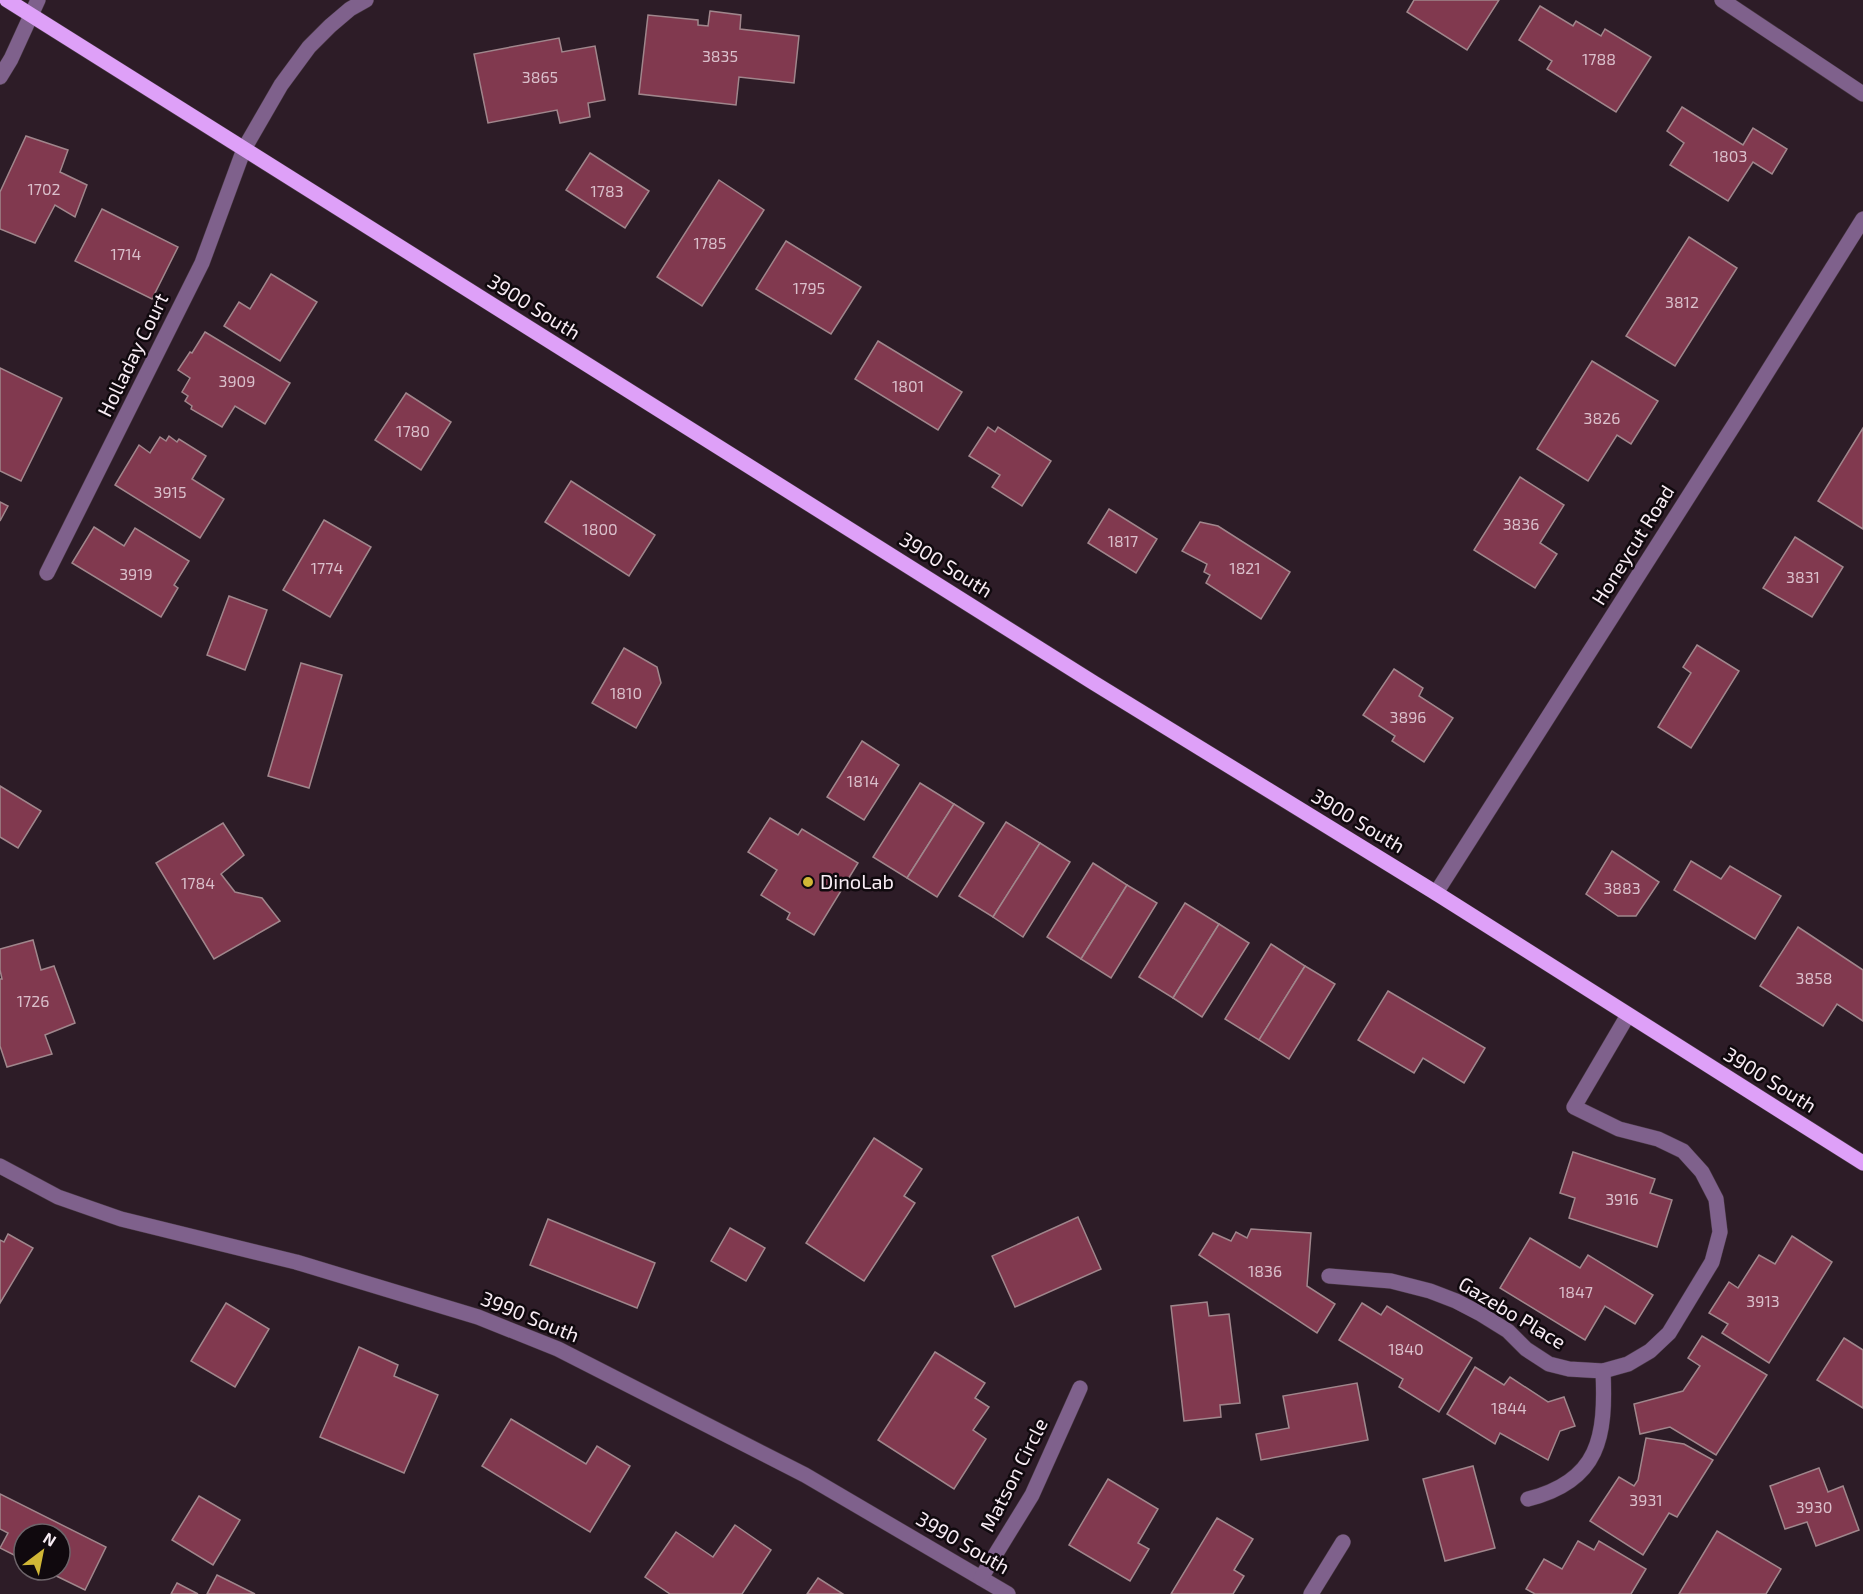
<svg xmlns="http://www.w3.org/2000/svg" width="1863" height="1594" font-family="'Exo 2',sans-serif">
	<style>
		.building { fill: #81394f; stroke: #a0868c; stroke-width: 1.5 }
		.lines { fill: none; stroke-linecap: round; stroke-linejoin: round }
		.minor-casing { stroke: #493944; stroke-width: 16 }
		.major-casing { stroke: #493944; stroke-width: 16 }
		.minor { stroke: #7f618c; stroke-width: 15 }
		.major { stroke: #dea0f8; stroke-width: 15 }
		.poi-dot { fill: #d1b736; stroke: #10090e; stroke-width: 2 }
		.labels { text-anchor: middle; stroke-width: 5; stroke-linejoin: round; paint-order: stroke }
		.number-label { font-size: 16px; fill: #dabfcb }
		.street-label { font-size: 20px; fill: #f8ecf4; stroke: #10090e }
		.poi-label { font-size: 20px; fill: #f8ecf4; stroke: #10090e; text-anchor: start }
	</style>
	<rect width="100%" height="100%" fill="#2d1c27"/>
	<g class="building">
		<polygon points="1414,0 1499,0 1467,50 1407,12"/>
		<polygon points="1540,6 1573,26 1576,21 1601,36 1605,29 1651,57 1616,112 1547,69 1552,61 1519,40"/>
		<polygon points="710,11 741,15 740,29 799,36 794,83 739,77 736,105 639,94 648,15 698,20 698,25 708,26"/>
		<polygon points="559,38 562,52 595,46 605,100 588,103 590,117 560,123 557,110 488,123 474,54"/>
		<polygon points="1682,107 1743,145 1753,128 1787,149 1772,174 1753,162 1728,201 1670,165 1684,143 1667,131"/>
		<polygon points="26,136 68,150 60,172 87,185 75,217 55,205 35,243 0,229 0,192"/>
		<polygon points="590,153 649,191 625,228 566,190"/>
		<polygon points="719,180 764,210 702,306 657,277"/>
		<polygon points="102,209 178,247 152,299 75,261"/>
		<polygon points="1689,237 1737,268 1675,366 1626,336"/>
		<polygon points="786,241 861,287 831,334 756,289"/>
		<polygon points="271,274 317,302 280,361 224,326 239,302 250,309"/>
		<polygon points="205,332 290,383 265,424 235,406 222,427 191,409 192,406 185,401 188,396 182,392 190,378 178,370 190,352 192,353"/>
		<polygon points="878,341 962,392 938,430 855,379"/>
		<polygon points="1592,361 1658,401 1631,444 1617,435 1588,481 1537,449"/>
		<polygon points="0,368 62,398 21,481 0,471"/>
		<polygon points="406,393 451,422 421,470 375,440"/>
		<polygon points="988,427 995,432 998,427 1051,461 1022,506 992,487 1000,475 969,456"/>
		<polygon points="1863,428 1863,529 1818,501"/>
		<polygon points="169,436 177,442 179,439 206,456 192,479 224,499 200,538 115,485 139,445 150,453 160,437 166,441"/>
		<polygon points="1520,477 1564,505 1540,543 1557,554 1535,588 1474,550"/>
		<polygon points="571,481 655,535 629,576 545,522"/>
		<polygon points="0,502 8,506 0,521"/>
		<polygon points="1109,509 1157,539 1136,573 1088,543"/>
		<polygon points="324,520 371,547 330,617 283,590"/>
		<polygon points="1200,522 1218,526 1290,572 1261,619 1206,583 1210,575 1204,572 1207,564 1182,551"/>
		<polygon points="94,527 124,546 135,528 189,561 174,585 178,588 161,617 72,563"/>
		<polygon points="1795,537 1843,567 1812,617 1763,588"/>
		<polygon points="229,596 267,610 245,670 207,655"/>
		<polygon points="1697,645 1739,671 1691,748 1658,727 1691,673 1683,667"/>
		<polygon points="624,648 657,667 661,683 636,728 592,703"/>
		<polygon points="301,663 342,675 309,788 268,776"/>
		<polygon points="1394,669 1423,688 1419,696 1453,718 1424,762 1392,741 1395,736 1363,715"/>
		<polygon points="862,741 899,765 864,820 827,797"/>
		<polygon points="920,783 954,804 907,878 873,857"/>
		<polygon points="0,786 41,811 18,848 0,837"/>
		<polygon points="954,804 984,823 937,897 907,878"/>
		<polygon points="770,818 798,835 802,829 858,863 814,935 787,919 790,913 761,895 777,870 748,852"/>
		<polygon points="1006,822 1040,843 993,917 959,896"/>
		<polygon points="223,823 244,855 221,874 235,892 262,898 280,921 214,959 156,863"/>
		<polygon points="1040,843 1070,862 1023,937 993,917"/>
		<polygon points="1612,851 1659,882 1636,916 1618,916 1586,894"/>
		<polygon points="1691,861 1721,879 1730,866 1781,896 1755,939 1674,890"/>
		<polygon points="1093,863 1127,885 1081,959 1047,937"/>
		<polygon points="1127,885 1157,903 1111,978 1081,959"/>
		<polygon points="1185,903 1219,924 1173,998 1139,977"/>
		<polygon points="1219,924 1249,943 1202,1017 1173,998"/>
		<polygon points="1798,927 1863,970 1863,1021 1837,1004 1823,1026 1760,986"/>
		<polygon points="33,940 41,970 54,966 75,1023 45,1035 52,1054 7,1067 0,1046 0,979 2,979 0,970 0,949"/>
		<polygon points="1271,944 1305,966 1259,1040 1225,1019"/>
		<polygon points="1305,966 1335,984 1289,1059 1259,1040"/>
		<polygon points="1388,991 1485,1048 1464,1083 1423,1058 1414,1073 1358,1040"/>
		<polygon points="874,1138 922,1169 904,1196 915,1203 864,1281 806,1243"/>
		<polygon points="1573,1152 1655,1179 1650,1193 1672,1200 1657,1247 1569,1218 1575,1198 1560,1193"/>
		<polygon points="1078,1217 1101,1269 1015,1307 992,1256"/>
		<polygon points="548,1219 655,1263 637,1308 530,1265"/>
		<polygon points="730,1228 765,1248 746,1281 711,1261"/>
		<polygon points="1251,1229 1311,1233 1307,1286 1335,1304 1317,1333 1199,1255 1213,1233 1231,1241 1236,1232 1247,1238"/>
		<polygon points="8,1234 33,1248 0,1303 0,1240 4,1242"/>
		<polygon points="1792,1236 1832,1262 1769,1363 1722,1333 1728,1324 1709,1313 1729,1282 1738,1288 1759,1255 1775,1264"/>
		<polygon points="1530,1238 1580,1268 1588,1255 1653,1295 1635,1324 1605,1306 1585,1340 1500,1288"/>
		<polygon points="1207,1302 1209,1316 1229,1314 1240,1403 1220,1405 1221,1417 1184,1421 1171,1306"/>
		<polygon points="226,1303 269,1329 235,1387 191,1361"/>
		<polygon points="1362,1303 1381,1315 1387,1306 1472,1358 1439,1412 1399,1387 1403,1379 1339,1340"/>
		<polygon points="1702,1336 1767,1375 1716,1455 1670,1427 1640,1434 1634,1404 1683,1391 1700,1366 1688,1358"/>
		<polygon points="1844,1338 1863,1350 1863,1408 1817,1380"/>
		<polygon points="359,1347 398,1365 394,1376 438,1395 404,1473 320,1437"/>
		<polygon points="935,1352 985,1383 975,1398 989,1407 973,1430 986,1439 954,1489 878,1440"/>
		<polygon points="1475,1367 1504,1385 1510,1377 1548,1402 1564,1397 1575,1426 1560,1431 1548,1460 1500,1433 1495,1444 1447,1414"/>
		<polygon points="1357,1383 1368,1440 1261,1460 1256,1434 1289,1428 1283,1396"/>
		<polygon points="511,1419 586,1464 597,1446 630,1466 590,1532 482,1466"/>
		<polygon points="1646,1438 1684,1444 1713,1460 1677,1517 1669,1513 1643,1555 1590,1521 1619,1477 1634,1486 1638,1480"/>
		<polygon points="1473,1466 1495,1548 1445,1561 1423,1479"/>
		<polygon points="1819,1468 1828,1492 1843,1486 1859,1530 1816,1546 1807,1522 1785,1529 1770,1486"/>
		<polygon points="1108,1479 1158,1509 1138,1543 1149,1549 1130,1581 1069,1545"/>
		<polygon points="0,1494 106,1547 85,1590 44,1570 60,1570 60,1534 24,1534 24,1560 0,1548 8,1533 0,1529"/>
		<polygon points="199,1496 240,1520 213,1565 172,1540"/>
		<polygon points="1217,1518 1253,1539 1234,1570 1244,1576 1233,1594 1171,1594"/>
		<polygon points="735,1525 771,1550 742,1594 670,1594 645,1577 676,1532 713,1557"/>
		<polygon points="1717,1531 1781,1569 1766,1594 1679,1594"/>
		<polygon points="1578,1541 1594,1550 1599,1541 1646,1569 1631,1594 1535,1594 1526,1589 1544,1559 1562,1569"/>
		<polygon points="217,1575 255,1594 207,1594"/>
		<polygon points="818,1578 843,1594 807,1594"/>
		<polygon points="177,1583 198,1594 171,1594"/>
	</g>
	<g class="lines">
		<g class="minor-casing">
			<g id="minor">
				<polyline points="1722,0 1863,94"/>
				<polyline points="0,77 11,59 38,0"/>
				<polyline points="47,573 202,263 244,149 281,85 309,47 330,26 350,9 366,0"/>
				<polyline points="1436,893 1741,414 1863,219"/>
				<polyline points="0,1166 58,1197 121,1219 296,1262 478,1317 558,1349 805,1475 1008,1594"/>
				<polyline points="1329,1276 1391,1281 1430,1291 1456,1301 1479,1313 1508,1331 1526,1349 1549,1364 1569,1369 1603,1371 1628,1364 1650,1351 1669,1333 1712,1262 1720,1232 1716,1199 1702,1172 1683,1151 1658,1139 1619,1129 1574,1107 1628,1015"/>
				<path d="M 1528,1499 C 1600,1481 1606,1436 1603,1371"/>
				<polyline points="981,1578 1032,1495 1080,1388"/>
				<polyline points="1311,1594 1343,1542"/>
			</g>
		</g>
		<g class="major-casing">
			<polyline id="major" points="7,0 1094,683 1436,893 1863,1163"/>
		</g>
		<use href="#minor" class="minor"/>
		<use href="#major" class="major"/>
	</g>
	<circle class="poi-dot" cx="808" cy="882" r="6"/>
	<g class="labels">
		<g class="number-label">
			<text x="720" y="62">3835</text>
			<text x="1599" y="65">1788</text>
			<text x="540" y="83">3865</text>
			<text x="1730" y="162">1803</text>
			<text x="44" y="195">1702</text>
			<text x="607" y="197">1783</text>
			<text x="710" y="249">1785</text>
			<text x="126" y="260">1714</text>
			<text x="809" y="294">1795</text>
			<text x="1682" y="308">3812</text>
			<text x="237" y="387">3909</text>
			<text x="908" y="392">1801</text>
			<text x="1602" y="424">3826</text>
			<text x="413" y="437">1780</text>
			<text x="170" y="498">3915</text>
			<text x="1521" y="530">3836</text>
			<text x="600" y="535">1800</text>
			<text x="1123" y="547">1817</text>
			<text x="327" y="574">1774</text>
			<text x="1245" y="574">1821</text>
			<text x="136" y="580">3919</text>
			<text x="1803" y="583">3831</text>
			<text x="626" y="699">1810</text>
			<text x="1408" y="723">3896</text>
			<text x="863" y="787">1814</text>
			<text x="198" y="889">1784</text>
			<text x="1622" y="894">3883</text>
			<text x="1814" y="984">3858</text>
			<text x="33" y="1007">1726</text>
			<text x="1622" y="1205">3916</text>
			<text x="1265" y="1277">1836</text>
			<text x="1576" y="1298">1847</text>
			<text x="1763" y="1307">3913</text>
			<text x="1406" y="1355">1840</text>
			<text x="1509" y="1414">1844</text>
			<text x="1646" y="1506">3931</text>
			<text x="1814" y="1513">3930</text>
		</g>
		<g class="street-label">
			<text transform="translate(534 307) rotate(32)" y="7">3900 South</text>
			<text transform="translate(133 355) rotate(-64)" y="7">Holladay Court</text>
			<text transform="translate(1633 545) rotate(-58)" y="7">Honeycut Road</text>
			<text transform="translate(946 565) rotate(32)" y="7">3900 South</text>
			<text transform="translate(1358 821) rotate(31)" y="7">3900 South</text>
			<text transform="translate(1770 1080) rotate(32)" y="7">3900 South</text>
			<text transform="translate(1512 1313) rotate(31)" y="7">Gazebo Place</text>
			<text transform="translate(530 1317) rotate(22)" y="7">3990 South</text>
			<text transform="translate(1014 1475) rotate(-63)" y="7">Matson Circle</text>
			<text transform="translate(963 1543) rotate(30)" y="7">3990 South</text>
		</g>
		<g class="poi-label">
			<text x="820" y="889">DinoLab</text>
		</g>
	</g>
	<g transform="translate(42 1552) rotate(32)"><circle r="28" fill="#10090e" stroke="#6d646a" stroke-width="1.5"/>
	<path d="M0-4.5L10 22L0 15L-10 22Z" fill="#d1b736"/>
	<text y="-9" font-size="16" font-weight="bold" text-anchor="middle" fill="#f8ecf4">N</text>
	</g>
</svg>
